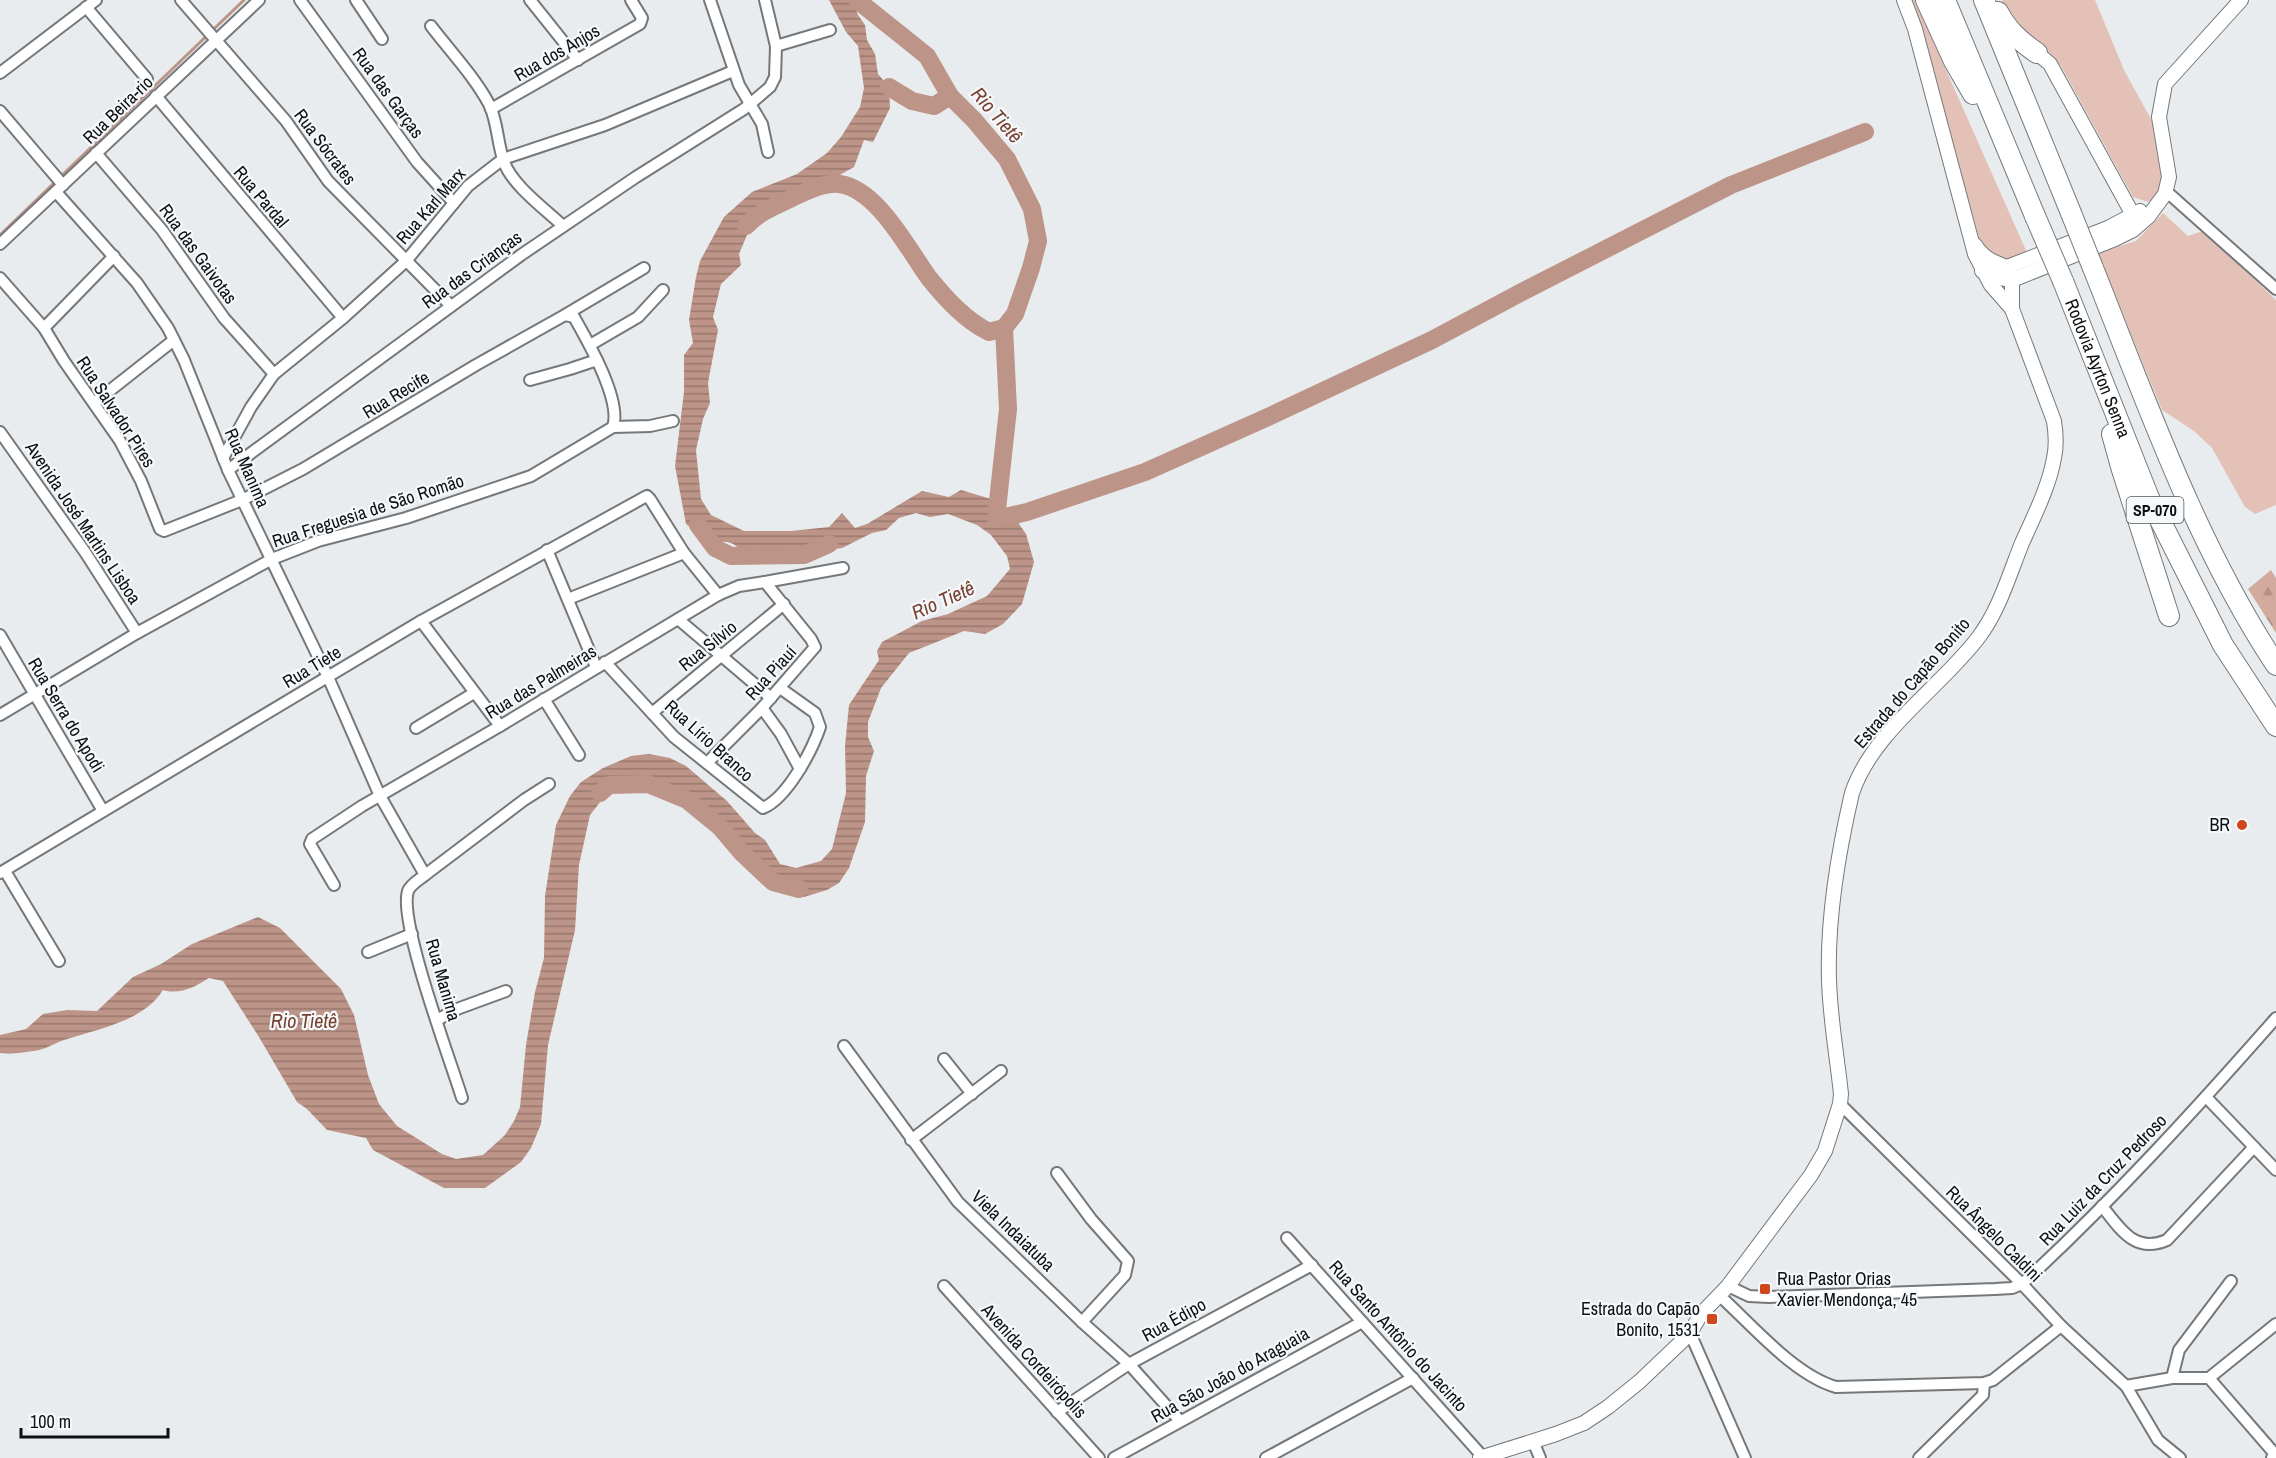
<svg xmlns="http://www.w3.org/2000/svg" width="2276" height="1458" font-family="'Archivo Narrow',sans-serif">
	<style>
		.green { fill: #e4c1b7 }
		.forest { fill: url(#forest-firs) }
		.water { fill: url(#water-rules) }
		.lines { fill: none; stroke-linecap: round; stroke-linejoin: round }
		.stream { stroke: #bd9488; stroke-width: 3 }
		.river { stroke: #bd9488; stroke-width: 18 }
		.minor-casing { stroke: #75787a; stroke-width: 14 }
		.tertiary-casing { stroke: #75787a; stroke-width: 16 }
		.motorway-casing { stroke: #75787a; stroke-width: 22 }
		.minor { stroke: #fff; stroke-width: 10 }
		.tertiary { stroke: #fff; stroke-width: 14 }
		.motorway { stroke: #fff; stroke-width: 20 }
		.motorway-bridge-casing { stroke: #75787a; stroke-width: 22; stroke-linecap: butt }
		.motorway-bridge { stroke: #fff; stroke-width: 20 }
		.poi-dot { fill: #cf471b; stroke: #f5f9fb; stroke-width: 2 }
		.labels { text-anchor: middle; stroke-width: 4.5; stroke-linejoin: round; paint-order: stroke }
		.shield { fill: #f5f9fb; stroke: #535556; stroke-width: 1.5 }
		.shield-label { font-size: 16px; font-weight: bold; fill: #0e0f10 }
		.street-label { font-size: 18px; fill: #0e0f10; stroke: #f5f9fb }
		.poi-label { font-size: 18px; fill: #0e0f10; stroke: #f5f9fb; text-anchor: end }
		.water-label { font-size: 20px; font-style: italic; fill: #794131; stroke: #f5f9fb }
	</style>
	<defs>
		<pattern id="forest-firs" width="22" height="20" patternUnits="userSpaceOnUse" patternTransform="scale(1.5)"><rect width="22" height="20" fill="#d3aa9e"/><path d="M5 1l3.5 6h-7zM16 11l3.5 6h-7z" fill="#b49187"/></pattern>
		<pattern id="water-rules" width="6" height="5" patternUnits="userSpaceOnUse" patternTransform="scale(1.5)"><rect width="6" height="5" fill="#bd9488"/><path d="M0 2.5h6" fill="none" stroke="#98776e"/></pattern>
	</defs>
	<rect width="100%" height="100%" fill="#e8ecee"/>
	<g class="green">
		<path d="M 1910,0 L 1915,0 L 2028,255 C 2003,262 1997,262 1980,241 L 1918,19 Z"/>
		<path d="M 2002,0 L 2095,0 L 2124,70 L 2152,121 L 2162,182 C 2160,192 2157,197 2148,202 L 2133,197 L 2061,66 L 2042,46 L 2020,32 L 2009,17 Z"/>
		<polygon points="2163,213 2188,236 2203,231 2276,300 2276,505 2255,514 2245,507 2212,448 2194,431 2162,410 2098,253 2136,241"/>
	</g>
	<polygon class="forest" points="2271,570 2276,578 2276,633 2248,589"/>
	<path class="water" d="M 829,0 L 853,0 L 858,15 L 865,25 L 867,40 L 875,54 L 878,74 L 889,87 L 890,108 L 873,142 L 864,140 L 854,167 L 820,186 L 773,199 L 747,235 L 739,254 L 741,265 L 721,284 L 713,317 L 718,330 L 708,383 L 710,403 L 703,419 L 696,450 L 701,499 L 711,515 L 744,531 L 791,531 L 829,527 L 842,513 L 855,528 L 867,524 L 922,491 L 949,497 L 961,490 L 991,499 L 1013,515 L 1026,534 L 1034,562 L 1022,604 L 1003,624 L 985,634 L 964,631 L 909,653 L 881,688 L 868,722 L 868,737 L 874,751 L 866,776 L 865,822 L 849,868 L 839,883 L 827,890 L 804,897 L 784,889 L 771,879 L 764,864 L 740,850 L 699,805 L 643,780 L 624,782 L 601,801 L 590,815 L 579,865 L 575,930 L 548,1045 L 541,1124 L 531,1148 L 521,1162 L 485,1188 L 444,1188 L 373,1150 L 366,1138 L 327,1130 L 307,1109 L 297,1102 L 259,1037 L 223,981 L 209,978 C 195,987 180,995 163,990 C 143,1022 97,1029 64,1040 C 53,1044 44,1050 33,1051 C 22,1053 11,1054 0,1053 L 0,1035 L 26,1029 L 43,1014 L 67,1010 L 97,1011 L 133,977 L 161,964 L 192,944 L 258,917 L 280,928 L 341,989 L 354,1015 L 368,1075 L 379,1104 L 397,1126 L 442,1154 L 456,1159 L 483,1155 L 505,1135 L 514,1121 L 520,1107 L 526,1045 L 535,992 L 544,958 L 545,896 L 556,825 L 570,796 L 581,782 L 603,768 L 631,756 L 649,754 L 670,758 L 686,766 L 727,801 L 755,833 L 765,840 L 780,864 L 796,868 L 821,861 L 832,849 L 846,793 L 845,746 L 849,705 L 879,660 L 877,651 L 882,642 L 922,621 L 948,614 L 987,596 L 1010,569 L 1007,556 L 991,535 L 977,525 L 948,514 L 930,517 L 916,513 L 899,518 L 886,530 L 872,533 L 842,548 L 792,555 L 775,564 L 748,561 C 738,545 731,538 711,544 L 686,524 L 675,466 L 684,392 L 684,355 L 693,343 L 689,320 L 696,277 L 700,261 L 724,217 L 752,192 L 797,174 L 827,153 L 841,137 L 860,107 L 864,88 L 858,46 L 846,32 Z"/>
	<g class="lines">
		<polyline class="stream" points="0,235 244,0"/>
		<g class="river">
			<polyline points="889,87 912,101 934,106 950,96"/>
			<path d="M 746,226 C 760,211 778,205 796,196 C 808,190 827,182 840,184 C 878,190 908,249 929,278 C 946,299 965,320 989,332 L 1004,328 L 1015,314 L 1031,268 L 1038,241 L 1032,209 L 1007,159 L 974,120 L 950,96 L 927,56 L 857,0"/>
			<polyline points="1004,328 1008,409 996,519 1027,512 1145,472 1268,417 1432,340 1520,293 1731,185 1865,132"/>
			<polyline points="698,525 715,548 731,556 804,555 829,544"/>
			<polyline points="600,793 609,785 648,784 687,800 720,827 742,853 773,882 799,889"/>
		</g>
		<g class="minor-casing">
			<g id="minor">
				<polyline points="181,0 286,121 328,181 451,306"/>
				<polyline points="300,0 417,162 454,203"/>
				<polyline points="356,0 382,39"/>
				<polyline points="530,0 578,60"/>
				<polyline points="710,0 739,85 762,124 768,152"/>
				<polyline points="86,7 147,79"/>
				<path d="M 431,26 C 450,51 474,76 489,104 C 498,122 497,143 504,162 C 512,185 545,209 563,226"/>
				<polyline points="776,46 830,30"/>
				<polyline points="0,73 96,0"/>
				<polyline points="156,96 343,318"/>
				<polyline points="491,109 640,24 642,18 631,0"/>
				<polyline points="0,111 63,185"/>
				<polyline points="96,153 162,230 224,318 274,374"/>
				<polyline points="2166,191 2276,289"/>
				<polyline points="56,192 137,283 168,328 184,360 228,470 328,677 380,796 425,875"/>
				<polyline points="0,244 259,0"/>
				<path d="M 0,278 L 44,328 L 64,361 L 120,441 L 141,481 L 160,529 L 164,531 L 242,500 L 303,469 L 476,365 L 565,315 L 574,317 C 587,340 622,400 613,427"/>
				<polyline points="565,315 644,268"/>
				<polyline points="44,328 114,256"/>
				<polyline points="590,345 638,317 663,290"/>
				<polyline points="530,380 570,369 597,360"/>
				<polyline points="94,403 174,340"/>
				<polyline points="613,427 650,426 673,421"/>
				<polyline points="0,432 85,552 137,633"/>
				<polyline points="223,458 251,407 274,374 343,318 406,261 468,186 503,159 605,125 733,71"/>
				<polyline points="228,470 521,255 636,177 744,109 770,87 775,77 776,46 765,0"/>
				<polyline points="547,550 596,667"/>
				<polyline points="765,582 843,568"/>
				<polyline points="568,599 684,553 718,595"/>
				<polyline points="678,619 771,698"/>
				<polyline points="421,621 500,726"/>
				<polyline points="0,635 103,811"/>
				<path d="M 605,662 L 674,737 L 763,808 C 787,798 812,751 820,727 L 815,713 L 780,688"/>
				<polyline points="544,699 579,755"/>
				<polyline points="762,708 781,734 800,769"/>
				<polyline points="652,713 784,604"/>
				<polyline points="0,715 137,633 272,559 318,541 406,518 531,476 613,427"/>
				<polyline points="416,728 474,693"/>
				<polyline points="5,871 59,961"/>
				<polyline points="0,873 421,621 643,498 647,496 650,499 684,553"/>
				<polyline points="334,885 310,844 312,839 362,806 500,726 718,595 739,586 765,582 811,639 815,647 762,708 707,763"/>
				<polyline points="368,952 412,934"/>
				<polyline points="437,1020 457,1009 506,991"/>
				<polyline points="844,1046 958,1202 1082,1322 1129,1364 1180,1421"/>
				<polyline points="944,1059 972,1094"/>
				<polyline points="2206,1097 2276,1170"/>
				<path d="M 462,1098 C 451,1062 398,921 408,891 C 411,884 419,880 425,875 L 524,800 L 549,784"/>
				<polyline points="1840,1104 2022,1284 2061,1326 2126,1386 2158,1440 2180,1458"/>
				<polyline points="911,1140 1001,1071"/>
				<polyline points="1057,1173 1091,1219 1128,1261 1125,1275 1082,1322"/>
				<path d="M 2102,1206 C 2120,1229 2135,1254 2167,1240 L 2254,1147"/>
				<polyline points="1287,1238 1483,1457"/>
				<polyline points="944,1286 1099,1458"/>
				<path d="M 1728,1286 L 1749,1296 L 1769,1297 L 1995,1289 L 2012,1288 L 2022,1284 C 2112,1201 2195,1110 2276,1018"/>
				<path d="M 1719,1295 C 1752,1325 1794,1375 1836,1387 L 1984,1383 L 1993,1380 L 2061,1326"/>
				<polyline points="1690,1333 1745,1458"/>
				<polyline points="2172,1378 2179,1350 2231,1281"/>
				<polyline points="2209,1378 2274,1453 2272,1458"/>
				<polyline points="2126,1386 2172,1378 2209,1378 2276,1324"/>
				<polyline points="1057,1412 1129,1364 1312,1265"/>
				<polyline points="1533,1441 1540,1458"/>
				<polyline points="1114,1458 1362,1322"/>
				<polyline points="1266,1458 1413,1378"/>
				<polyline points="1919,1458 1983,1395 1984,1383"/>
			</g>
		</g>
		<g class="tertiary-casing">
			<g id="tertiary">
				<polyline points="1904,0 1915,29 1975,254 1991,285 2012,309"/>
				<polyline points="2037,53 2050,64 2133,215 2135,222 2133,230"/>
				<path d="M 1975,245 C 1983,258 1993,262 2007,267"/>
				<polyline points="2007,267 2108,228 2140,211"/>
				<polyline points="1982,271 2000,278 2012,280 2115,239 2133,230 2148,217 2165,194 2169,177 2159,117 2165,84 2241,0"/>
				<path d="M 1480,1458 L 1556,1434 L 1584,1423 L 1608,1407 L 1639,1382 L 1679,1344 L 1690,1333 L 1701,1314 L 1728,1286 L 1811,1175 L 1825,1151 L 1840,1104 L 1841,1094 C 1837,1056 1830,1018 1829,980 C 1827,918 1838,853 1852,793 C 1873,731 1939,689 1978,638 C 1999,611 2009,575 2022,543 C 2034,516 2049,487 2054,458 C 2057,445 2056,434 2054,421 L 2012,309 L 2012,280 L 2007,267"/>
			</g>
		</g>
		<g class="motorway-casing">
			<g id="motorway">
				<polyline points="1926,0 1954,61 1973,94"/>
				<polyline points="1945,0 2035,216"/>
				<polyline points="1984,0 2071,213"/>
				<path d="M 1998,12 C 2008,31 2020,41 2037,53"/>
				<path d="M 2093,268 C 2147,403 2196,544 2276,665"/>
				<path id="s1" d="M 2063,281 L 2149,498 L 2223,645 L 2276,726"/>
				<polyline points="2112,434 2122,470 2169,616"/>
			</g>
		</g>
		<use href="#minor" class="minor"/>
		<use href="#tertiary" class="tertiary"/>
		<use href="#motorway" class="motorway"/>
		<g class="motorway-bridge-casing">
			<g id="motorway-bridge">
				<polyline points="2071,213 2093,268"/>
				<polyline points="2035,216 2063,281"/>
			</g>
		</g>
		<use href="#motorway-bridge" class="motorway-bridge"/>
	</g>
	<g class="poi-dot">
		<circle cx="2242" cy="825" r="6"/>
		<rect x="1759" y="1283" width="12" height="12" rx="3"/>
		<rect x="1706" y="1313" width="12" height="12" rx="3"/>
	</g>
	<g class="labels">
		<rect class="shield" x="2126.5" y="497" width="57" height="26" rx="4.5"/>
		<g class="shield-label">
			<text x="2155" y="516">SP-070</text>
		</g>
		<g class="street-label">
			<text transform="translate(557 53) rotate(-30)" y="6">Rua dos Anjos</text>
			<text transform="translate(388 93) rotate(54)" y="6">Rua das Garças</text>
			<text transform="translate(118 110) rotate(-44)" y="6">Rua Beira-rio</text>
			<text transform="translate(325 147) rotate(53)" y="6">Rua Sócrates</text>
			<text transform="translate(261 197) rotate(50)" y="6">Rua Pardal</text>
			<text transform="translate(431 206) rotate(-49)" y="6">Rua Karl Marx</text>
			<text transform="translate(198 254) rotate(54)" y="6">Rua das Gaivotas</text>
			<text transform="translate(472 270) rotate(-36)" y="6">Rua das Crianças</text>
			<text dy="6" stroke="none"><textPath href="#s1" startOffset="94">Rodovia Ayrton Senna</textPath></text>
			<text transform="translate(396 395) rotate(-31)" y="6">Rua Recife</text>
			<text transform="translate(116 412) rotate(57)" y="6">Rua Salvador Pires</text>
			<text transform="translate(247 468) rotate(66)" y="6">Rua Manima</text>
			<text transform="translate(368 511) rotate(-18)" y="6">Rua Freguesia de São Romão</text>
			<text transform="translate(83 523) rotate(56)" y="6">Avenida José Martins Lisboa</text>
			<text transform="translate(708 646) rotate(-39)" y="6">Rua Sílvio</text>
			<text transform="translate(312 667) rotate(-31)" y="6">Rua Tiete</text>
			<text transform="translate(771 673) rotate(-48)" y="6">Rua Piauí</text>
			<text transform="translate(541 682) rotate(-31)" y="6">Rua das Palmeiras</text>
			<text transform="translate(1912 683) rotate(-49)" y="6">Estrada do Capão Bonito</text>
			<text transform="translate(66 715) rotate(59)" y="6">Rua Serra do Apodi</text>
			<text transform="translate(709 741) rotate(42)" y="6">Rua Lírio Branco</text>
			<text transform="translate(443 980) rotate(74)" y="6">Rua Manima</text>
			<text transform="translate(2103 1180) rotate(-46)" y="6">Rua Luiz da Cruz Pedroso</text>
			<text transform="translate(1013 1231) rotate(44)" y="6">Viela Indaiatuba</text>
			<text transform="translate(1994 1234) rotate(45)" y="6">Rua Ângelo Caldini</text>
			<text transform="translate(1174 1320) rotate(-29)" y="6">Rua Édipo</text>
			<text transform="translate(1398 1336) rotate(48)" y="6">Rua Santo Antônio do Jacinto</text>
			<text transform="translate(1034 1361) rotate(48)" y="6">Avenida Cordeirópolis</text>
			<text transform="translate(1230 1375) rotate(-29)" y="6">Rua São João do Araguaia</text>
		</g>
		<g class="poi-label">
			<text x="2230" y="831">BR</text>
			<text x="1777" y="1285" text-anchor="start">Rua Pastor Orias<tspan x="1777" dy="21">Xavier Mendonça, 45</tspan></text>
			<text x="1700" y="1315">Estrada do Capão<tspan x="1700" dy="21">Bonito, 1531</tspan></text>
		</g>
		<g class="water-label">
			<text transform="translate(997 115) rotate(49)" y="7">Rio Tietê</text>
			<text transform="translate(943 600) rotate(-24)" y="7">Rio Tietê</text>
			<text x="304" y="1028">Rio Tietê</text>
		</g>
	</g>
	<path d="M21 1428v9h147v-9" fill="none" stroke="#0e0f10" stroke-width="3"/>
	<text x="30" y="1428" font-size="18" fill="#0e0f10" stroke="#f5f9fb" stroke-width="4.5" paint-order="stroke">100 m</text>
</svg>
